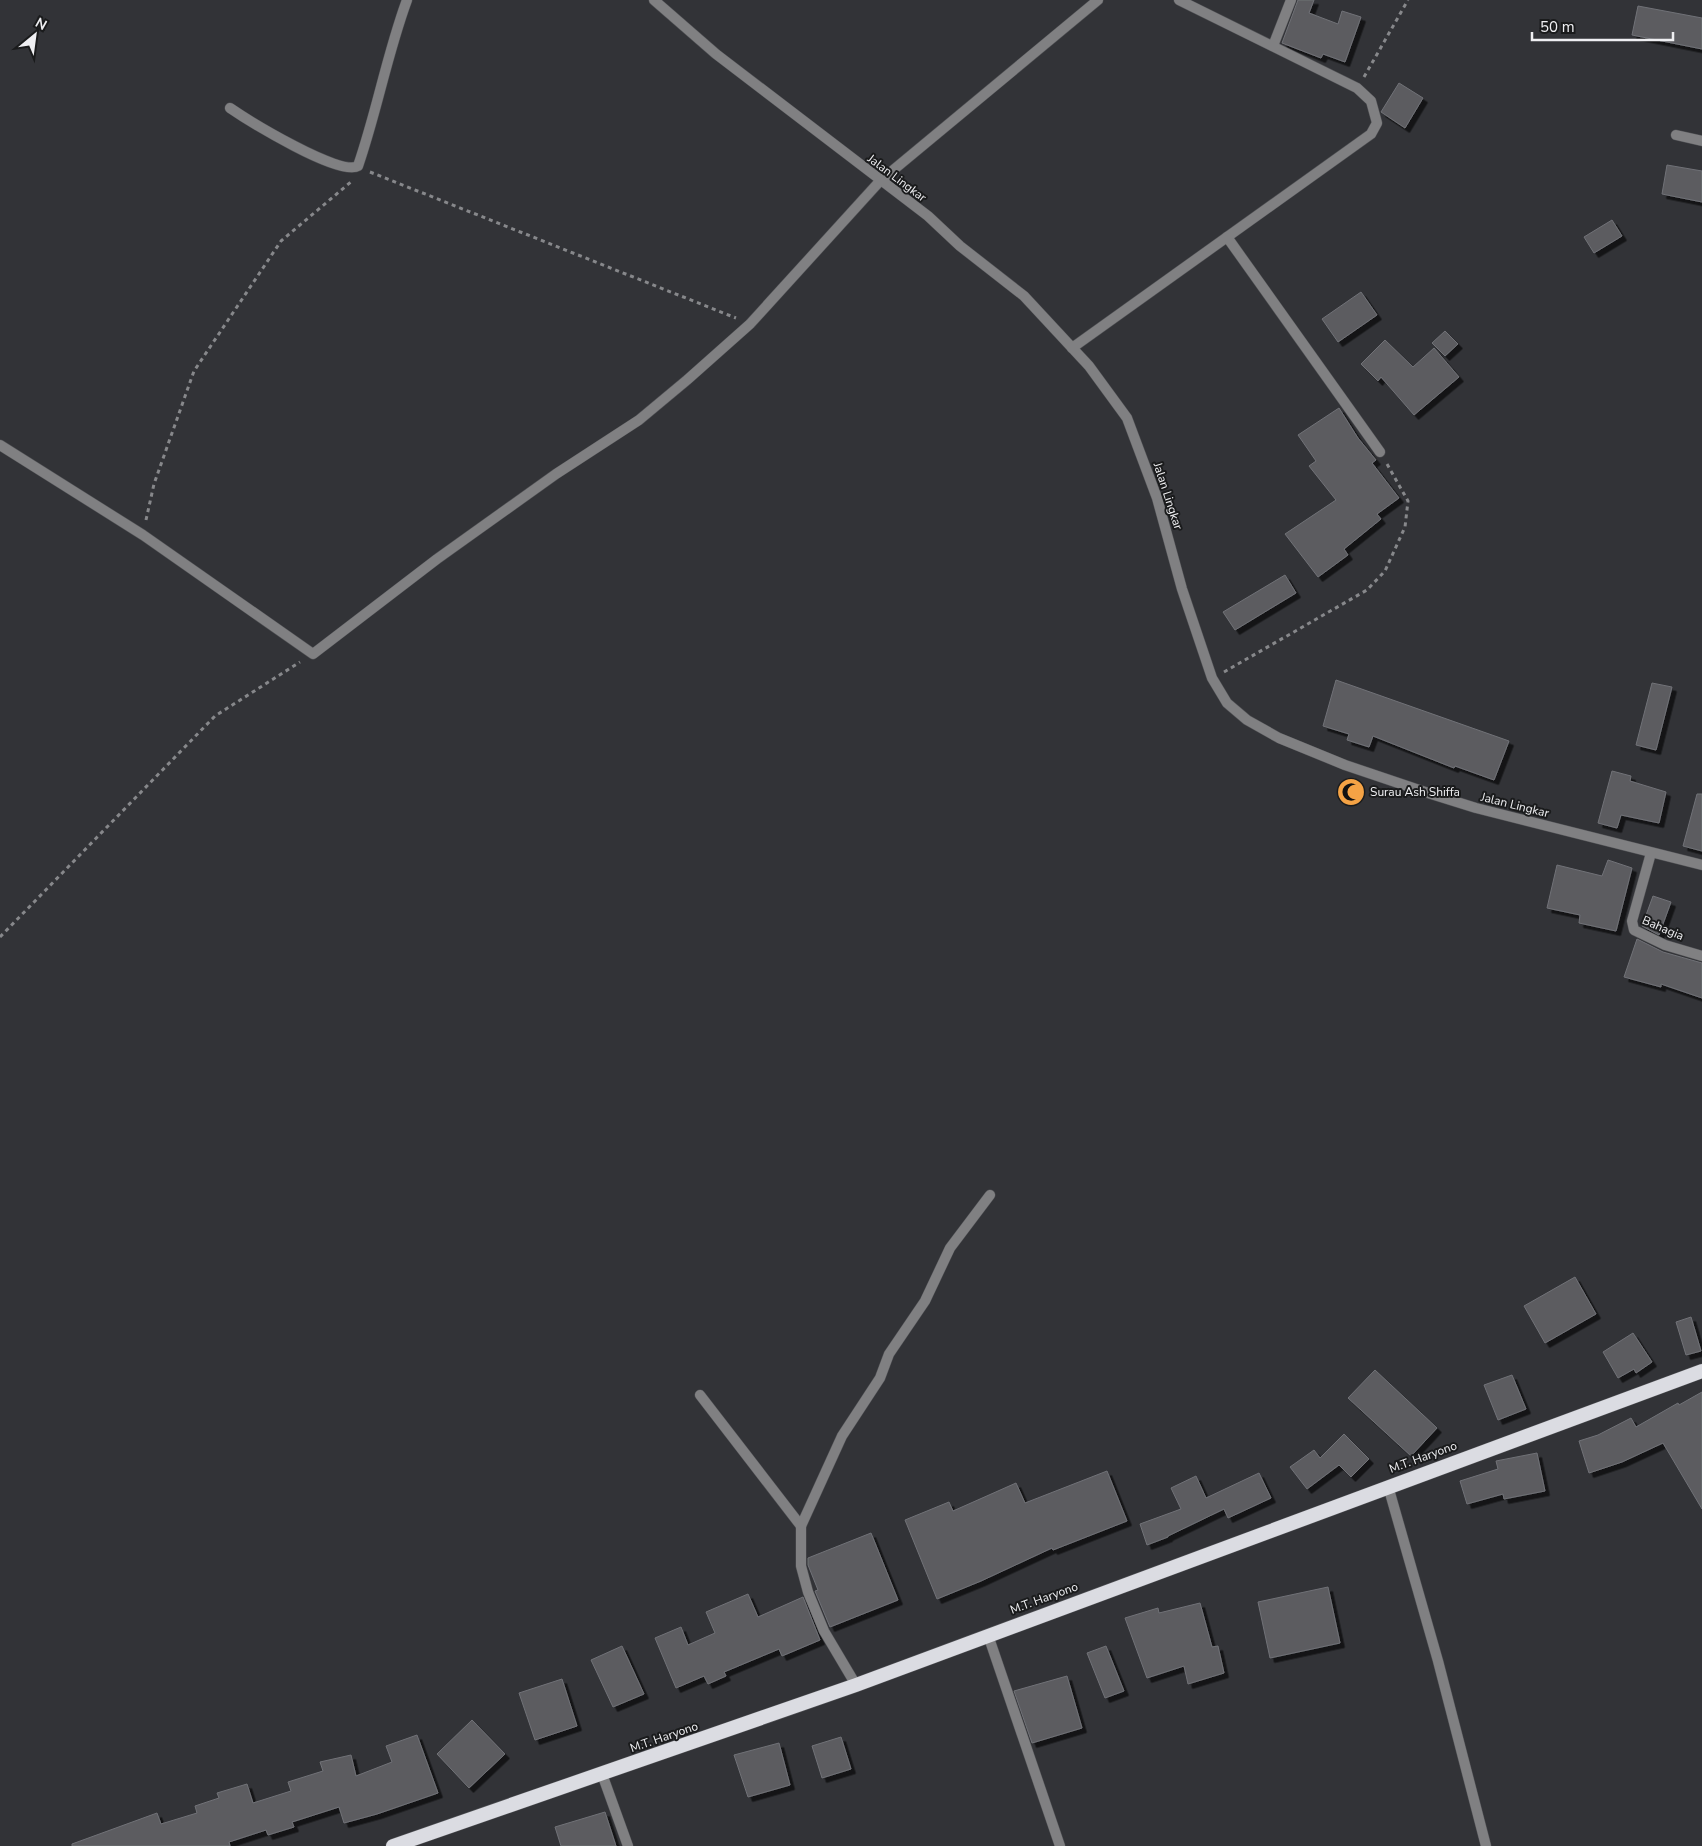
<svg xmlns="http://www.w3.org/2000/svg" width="1702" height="1846" font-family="'Nunito Sans',sans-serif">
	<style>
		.building { fill: #5b5c61; stroke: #717277; filter: url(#shadow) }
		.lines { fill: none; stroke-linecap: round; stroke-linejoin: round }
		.minor-casing { stroke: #505155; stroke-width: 11 }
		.trunk-casing { stroke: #505155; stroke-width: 15 }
		.path { stroke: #87888b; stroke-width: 3; stroke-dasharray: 4 4; stroke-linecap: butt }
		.minor { stroke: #808082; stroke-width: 10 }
		.trunk { stroke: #dbdce2; stroke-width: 14 }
		.labels { text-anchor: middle; stroke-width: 4; stroke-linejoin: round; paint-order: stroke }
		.street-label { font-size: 12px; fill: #efeff2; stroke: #1a1b1c }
		.poi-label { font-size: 12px; fill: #efeff2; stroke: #1a1b1c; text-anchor: start }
	</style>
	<defs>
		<filter id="shadow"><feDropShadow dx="4.5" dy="4.5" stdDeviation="0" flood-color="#0009"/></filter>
	</defs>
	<rect width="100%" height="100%" fill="#323337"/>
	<g class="building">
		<polygon points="1298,0 1314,0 1309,13 1338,24 1342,11 1361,17 1345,62 1323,54 1321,58 1282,43"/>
		<polygon points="1638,6 1702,18 1702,49 1632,35"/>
		<polygon points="1399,83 1423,98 1405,128 1381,112"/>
		<polygon points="1667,165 1702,171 1702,202 1662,194"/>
		<polygon points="1612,220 1622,236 1594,253 1584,237"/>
		<polygon points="1361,292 1377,315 1338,342 1322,319"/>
		<polygon points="1445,331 1458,344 1445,356 1432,343"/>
		<polygon points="1385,340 1413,367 1434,348 1459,377 1414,415 1381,377 1378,381 1361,364"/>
		<polygon points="1339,408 1358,438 1376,460 1372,463 1399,498 1377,514 1381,519 1344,549 1348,555 1318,577 1285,534 1336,500 1309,466 1316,461 1298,435"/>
		<polygon points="1285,575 1296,593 1235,630 1223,612"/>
		<polygon points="1336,680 1509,741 1494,780 1455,766 1454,768 1373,736 1369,747 1347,740 1349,734 1323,726"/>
		<polygon points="1652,683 1672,687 1656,750 1636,745"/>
		<polygon points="1612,771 1631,776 1630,781 1666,792 1659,823 1621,815 1617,828 1598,823"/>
		<polygon points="1697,794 1702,794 1702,851 1683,846"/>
		<polygon points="1608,860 1632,868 1616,931 1579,923 1580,915 1547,908 1557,865 1602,876"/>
		<polygon points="1653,896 1671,902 1659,935 1642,926"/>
		<polygon points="1637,939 1663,952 1702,963 1702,998 1661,984 1661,987 1624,977"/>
		<polygon points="1575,1277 1596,1314 1545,1343 1524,1306"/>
		<polygon points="1691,1317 1701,1351 1686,1355 1676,1322"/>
		<polygon points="1633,1333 1652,1362 1636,1373 1634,1369 1618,1378 1603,1352"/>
		<polygon points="1375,1370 1437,1428 1411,1456 1348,1398"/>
		<polygon points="1512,1375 1526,1409 1498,1420 1484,1385"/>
		<polygon points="1702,1392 1702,1509 1663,1443 1622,1462 1589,1473 1579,1441 1598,1435 1631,1418 1636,1427 1678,1403 1679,1405"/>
		<polygon points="1344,1434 1369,1459 1351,1477 1339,1465 1307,1489 1290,1467 1314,1450 1320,1458"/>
		<polygon points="1537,1453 1545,1491 1504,1499 1503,1494 1467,1504 1460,1481 1498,1469 1496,1461"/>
		<polygon points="1107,1471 1127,1521 1053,1550 1052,1548 981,1581 937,1599 905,1520 949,1502 953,1511 1016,1483 1025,1503"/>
		<polygon points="1259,1473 1271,1498 1228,1518 1224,1509 1168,1536 1168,1537 1147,1545 1140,1524 1181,1509 1171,1488 1196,1476 1206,1498"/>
		<polygon points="871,1533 898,1600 830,1627 815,1591 818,1590 808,1565 808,1558"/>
		<polygon points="1328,1587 1340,1643 1270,1658 1258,1602"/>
		<polygon points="748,1594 758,1617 803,1597 820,1640 782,1656 779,1649 724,1672 726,1676 708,1684 704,1676 676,1688 655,1638 681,1627 688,1645 715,1633 706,1612"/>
		<polygon points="1200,1603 1212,1647 1218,1646 1224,1673 1188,1684 1184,1666 1147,1678 1125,1618 1158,1608 1159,1613"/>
		<polygon points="622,1646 644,1694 613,1707 591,1660"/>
		<polygon points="1106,1646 1124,1691 1105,1698 1087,1653"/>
		<polygon points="1067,1676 1082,1728 1032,1743 1014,1691"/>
		<polygon points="562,1679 577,1726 535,1740 519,1693"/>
		<polygon points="472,1720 505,1754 469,1788 437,1754"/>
		<polygon points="417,1735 438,1793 377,1814 344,1823 339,1807 292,1822 294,1827 268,1835 266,1830 229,1842 230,1846 72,1846 72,1844 157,1813 161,1824 197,1813 195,1806 219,1798 217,1793 247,1784 253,1803 291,1791 288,1782 323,1771 320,1762 351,1755 356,1776 392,1762 386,1746"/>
		<polygon points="841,1737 851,1769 822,1778 812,1746"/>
		<polygon points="779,1743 790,1785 748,1797 734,1755"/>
		<polygon points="605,1812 616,1846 561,1846 555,1827"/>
	</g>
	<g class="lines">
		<g class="minor-casing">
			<g id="minor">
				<polyline points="654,0 716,54 928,216 960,246 1024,296 1089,366 1127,418 1157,498 1182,589 1212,678 1227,703 1247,720 1279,738 1345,765 1428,793 1476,808 1702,865"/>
				<polyline points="1273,46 1291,0"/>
				<path d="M 230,108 C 249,121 340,177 358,166 C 377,111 387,54 407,0"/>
				<polyline points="1676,135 1702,141"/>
				<polyline points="1227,237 1380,452"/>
				<polyline points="1072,348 1371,134 1377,123 1371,101 1357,88 1179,0"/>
				<polyline points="0,445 143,535 313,654 437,559 556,474 639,420 687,380 750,324 880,181 1098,0"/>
				<polyline points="1651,853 1632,921 1634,930 1665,945 1702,956"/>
				<polyline points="700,1395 801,1526"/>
				<polyline points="1388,1486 1438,1661 1486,1846"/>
				<polyline points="988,1635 1060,1846"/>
				<polyline points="856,1685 824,1631 808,1592 801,1566 801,1526 842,1436 880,1378 889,1354 925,1301 950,1248 990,1195"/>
				<polyline points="602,1774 628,1846"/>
			</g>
		</g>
		<g class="trunk-casing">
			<polyline id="trunk" points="393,1846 856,1685 1702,1371"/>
		</g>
		<g class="path">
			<polyline points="1364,77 1408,0"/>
			<polyline points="370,172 736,318"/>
			<polyline points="146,520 154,484 194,371 281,241 352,181"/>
			<polyline points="1224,672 1367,590 1385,571 1405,527 1408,501 1387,464"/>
			<polyline points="0,937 215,716 300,662"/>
		</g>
		<use href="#minor" class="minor"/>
		<use href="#trunk" class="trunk"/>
	</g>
	<defs>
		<g id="mosque-disc" transform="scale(1.4375)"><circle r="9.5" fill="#f5a345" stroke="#1a1b1c"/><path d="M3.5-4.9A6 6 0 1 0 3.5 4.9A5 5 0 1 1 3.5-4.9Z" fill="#111"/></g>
	</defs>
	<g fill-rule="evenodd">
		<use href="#mosque-disc" x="1351" y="792"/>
	</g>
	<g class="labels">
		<g class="street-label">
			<text transform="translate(897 178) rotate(37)" y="4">Jalan Lingkar</text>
			<text transform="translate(1168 496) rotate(72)" y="4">Jalan Lingkar</text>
			<text transform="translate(1515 805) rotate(14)" y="4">Jalan Lingkar</text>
			<text transform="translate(1663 928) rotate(23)" y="4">Bahagia</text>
			<text transform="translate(1423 1457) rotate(-20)" y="4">M.T. Haryono</text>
			<text transform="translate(1044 1598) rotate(-20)" y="4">M.T. Haryono</text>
			<text transform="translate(664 1737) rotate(-19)" y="4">M.T. Haryono</text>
		</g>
		<g class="poi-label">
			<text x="1370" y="796">Surau Ash Shiffa</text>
		</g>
	</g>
	<g transform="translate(35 35) rotate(29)" stroke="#1a1b1c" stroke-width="4" paint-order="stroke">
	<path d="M0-4L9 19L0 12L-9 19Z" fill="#efeff2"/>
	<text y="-8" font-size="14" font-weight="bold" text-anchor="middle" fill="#efeff2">N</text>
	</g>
	<path d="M1532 32v8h141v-8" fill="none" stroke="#efeff2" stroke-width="2.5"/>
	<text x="1540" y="32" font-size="15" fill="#efeff2" stroke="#1a1b1c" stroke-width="4" paint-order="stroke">50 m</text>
</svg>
